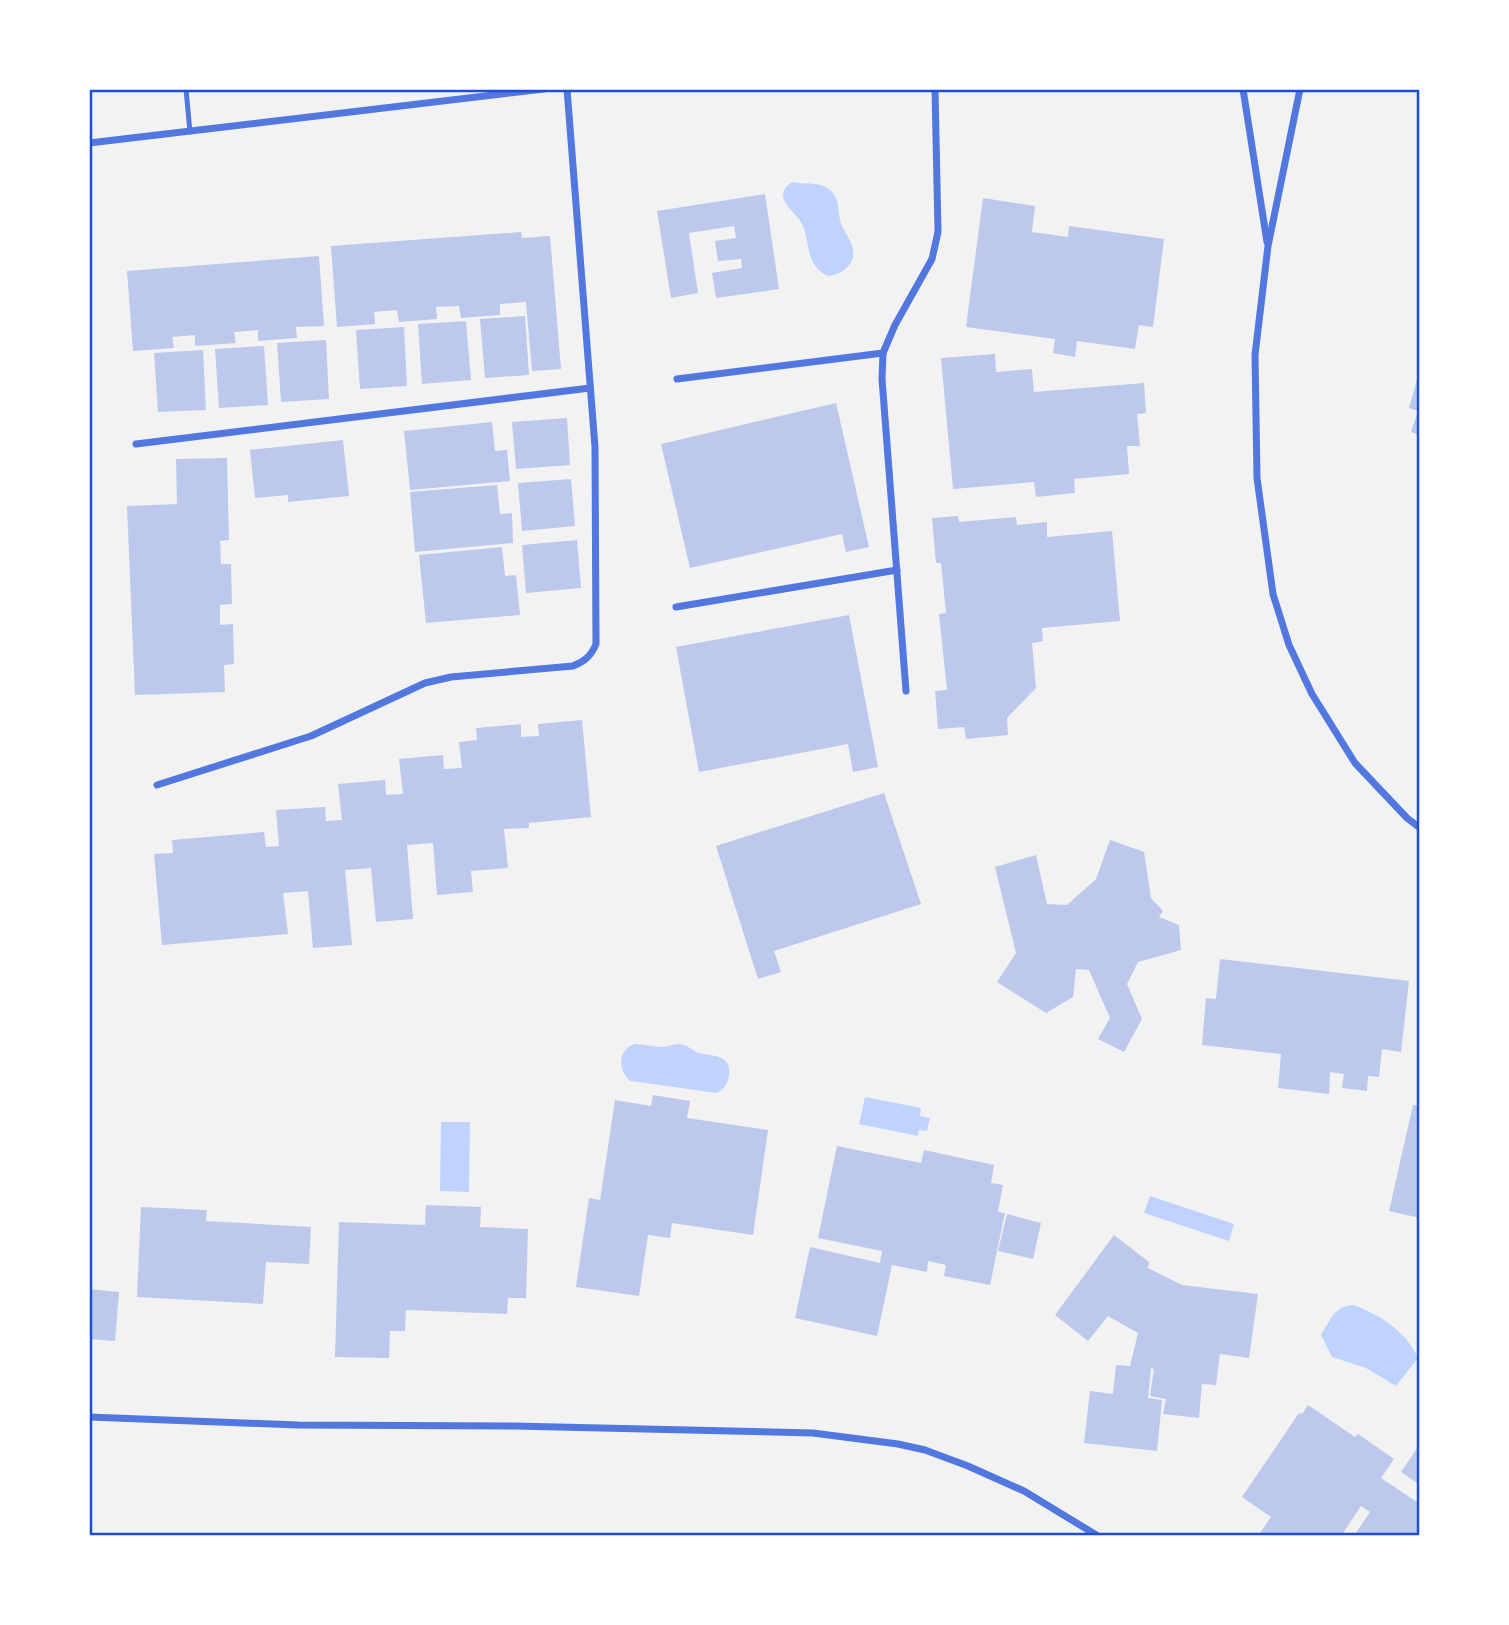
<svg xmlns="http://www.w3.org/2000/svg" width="1509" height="1625" font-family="Bitter,serif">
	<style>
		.water { fill: #bfd3fe }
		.building { fill: #bdc9ec }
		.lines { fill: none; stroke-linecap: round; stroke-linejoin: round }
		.service { stroke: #5277de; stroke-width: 5 }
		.minor { stroke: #5277de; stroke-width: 7 }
		.neatline { fill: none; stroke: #1d4ed8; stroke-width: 2.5 }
	</style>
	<rect width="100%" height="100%" fill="#f2f2f2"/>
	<g class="water">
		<path d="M 792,182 C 804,185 821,181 830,190 C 841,199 837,214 842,226 C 845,233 850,239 852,246 C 858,262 843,275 828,276 C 805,266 811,243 802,224 C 797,214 784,206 783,196 C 783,189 787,186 792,182 Z"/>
		<path d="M 635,1044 C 644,1044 653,1047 662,1047 C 671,1047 675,1042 684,1045 C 690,1047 693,1051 699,1053 C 713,1056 732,1055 729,1075 C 728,1083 724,1089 717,1093 L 631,1081 C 618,1072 617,1049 635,1044 Z"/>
		<polygon points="865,1097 921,1108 920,1116 930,1118 927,1131 919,1130 918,1136 859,1124"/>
		<polygon points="441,1122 470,1122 469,1192 440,1191"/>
		<polygon points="1150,1196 1234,1224 1229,1241 1144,1213"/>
		<path d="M 1353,1305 C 1379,1314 1407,1332 1418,1358 L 1396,1386 L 1366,1368 L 1332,1357 L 1321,1335 C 1330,1321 1334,1306 1353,1305 Z"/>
	</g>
	<g class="building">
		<polygon points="765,194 779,289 716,298 712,273 742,268 741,259 718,261 715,241 736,238 734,226 689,233 698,293 671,298 657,211"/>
		<polygon points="983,198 1035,206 1032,232 1068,237 1069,226 1164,239 1153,327 1139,325 1135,349 1077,341 1075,357 1053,353 1055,339 966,327"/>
		<polygon points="521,232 522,238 550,236 561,369 532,371 526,302 500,304 500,315 461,318 459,306 436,307 437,319 399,322 397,310 374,312 375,324 337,327 331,246"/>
		<polygon points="319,256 324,326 296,327 297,338 258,341 258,330 234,332 236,343 195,346 195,335 172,337 174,348 133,351 127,271"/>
		<polygon points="525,316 529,375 485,378 480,319"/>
		<polygon points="466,321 471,380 422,384 418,324"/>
		<polygon points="404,327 407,386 360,389 356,330"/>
		<polygon points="326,340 329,399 281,402 277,343"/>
		<polygon points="264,346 268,405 219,408 215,349"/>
		<polygon points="203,350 206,410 158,412 154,353"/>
		<polygon points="995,354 996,372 1032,369 1034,392 1144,383 1146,413 1137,414 1140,446 1127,446 1129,474 1074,479 1075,493 1036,497 1034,482 953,489 941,358"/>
		<polygon points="1419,373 1420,373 1420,435 1411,432 1418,411 1409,408"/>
		<polygon points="836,403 869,547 846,552 842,534 690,568 661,444"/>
		<polygon points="567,418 570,465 516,469 512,422"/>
		<polygon points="492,422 495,451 507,450 510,481 410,490 404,431"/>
		<polygon points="343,440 349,496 288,502 288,495 255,498 250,450"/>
		<polygon points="227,458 229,540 220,541 221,564 231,564 232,604 220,605 220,625 233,624 234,664 224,665 225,692 135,695 127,506 177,504 176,459"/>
		<polygon points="571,479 575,526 522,531 518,483"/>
		<polygon points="497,485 500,514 512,513 513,543 415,552 410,492"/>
		<polygon points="958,516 959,522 1016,517 1017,525 1047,522 1047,537 1112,531 1120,621 1042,628 1043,641 1032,643 1036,688 1007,718 1008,735 966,739 964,727 938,729 935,691 947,690 939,614 946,613 941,563 936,563 932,518"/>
		<polygon points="577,540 581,588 526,593 522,545"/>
		<polygon points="502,547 505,576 516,575 520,615 426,623 419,555"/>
		<polygon points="849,615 878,767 853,772 848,744 699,772 676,647"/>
		<polygon points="582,720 591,817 529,823 529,828 504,829 508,868 471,871 473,892 437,895 433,843 407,845 413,919 376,922 371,868 345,870 352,945 313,948 308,891 283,893 288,934 162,945 154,854 173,853 172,840 264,832 266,847 279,846 276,810 325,807 326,821 342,820 338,784 385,780 386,795 403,794 399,759 443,755 444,769 462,768 459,742 477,740 476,728 521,724 521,737 539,736 538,724"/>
		<polygon points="884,793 921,904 774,951 781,972 758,979 716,846"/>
		<polygon points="1110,840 1144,852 1151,898 1163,911 1159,917 1179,925 1181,950 1138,962 1127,984 1142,1019 1124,1052 1098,1039 1110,1018 1089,970 1076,969 1073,997 1046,1013 997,982 1016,953 995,867 1036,855 1047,904 1067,905 1096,879"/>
		<polygon points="1220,959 1409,981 1401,1052 1382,1049 1379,1077 1368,1076 1367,1091 1342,1088 1344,1074 1330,1072 1329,1094 1278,1088 1281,1054 1202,1045 1206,998 1216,999"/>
		<polygon points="653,1095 690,1101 687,1118 768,1130 753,1235 672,1223 670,1238 648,1235 639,1296 576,1287 589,1198 600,1200 615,1100 651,1106"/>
		<polygon points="1413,1105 1420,1106 1420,1218 1389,1211"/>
		<polygon points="837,1146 921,1163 924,1150 994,1165 991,1183 1003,1185 998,1212 1005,1213 990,1285 944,1276 946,1265 928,1261 927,1272 892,1265 877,1336 795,1318 810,1247 880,1263 882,1251 818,1238"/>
		<polygon points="426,1205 481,1207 480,1227 528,1229 526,1298 508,1298 507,1314 406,1310 405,1331 390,1331 389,1358 335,1357 339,1222 425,1225"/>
		<polygon points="141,1207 207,1210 206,1221 311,1227 309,1264 266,1262 263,1304 137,1297"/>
		<polygon points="1007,1214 1041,1223 1033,1259 998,1251"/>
		<polygon points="1114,1235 1149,1262 1148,1268 1182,1285 1258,1294 1249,1358 1220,1354 1216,1385 1202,1384 1199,1418 1163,1414 1166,1399 1150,1396 1154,1369 1151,1368 1148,1398 1162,1400 1157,1451 1084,1443 1090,1391 1113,1394 1116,1365 1130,1366 1138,1333 1108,1316 1088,1341 1055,1315"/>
		<polygon points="89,1289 119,1292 115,1341 89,1339"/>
		<polygon points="1308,1405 1355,1437 1358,1434 1394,1459 1381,1478 1420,1504 1420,1536 1354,1536 1370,1512 1361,1506 1341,1536 1258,1536 1271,1517 1242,1497 1299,1413 1302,1414"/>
		<polygon points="1420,1444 1420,1485 1401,1472"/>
	</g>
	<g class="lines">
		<polyline class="service" points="186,89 190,132"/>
		<g class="minor">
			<polyline points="1243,89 1267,242"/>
			<polyline points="1300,89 1268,246 1255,355 1257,478 1273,594 1289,645 1312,694 1355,763 1407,818 1420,828"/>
			<polyline points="89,143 544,89"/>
			<polyline points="677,379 883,353"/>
			<polyline points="136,444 590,388"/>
			<polyline points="676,607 897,570"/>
			<polyline points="906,691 882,379 883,353 895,325 932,259 938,232 935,89"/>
			<path d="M 157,785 L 311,736 L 425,683 L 451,677 L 573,666 C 585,661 591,656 596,644 L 595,447 L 567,89"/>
			<polyline points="89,1417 298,1425 514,1426 813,1433 898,1444 925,1450 968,1466 1024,1491 1098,1536"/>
		</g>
	</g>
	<rect width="1509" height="1625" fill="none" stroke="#ffffff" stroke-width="182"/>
	<rect x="91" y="91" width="1327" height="1443" class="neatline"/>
</svg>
